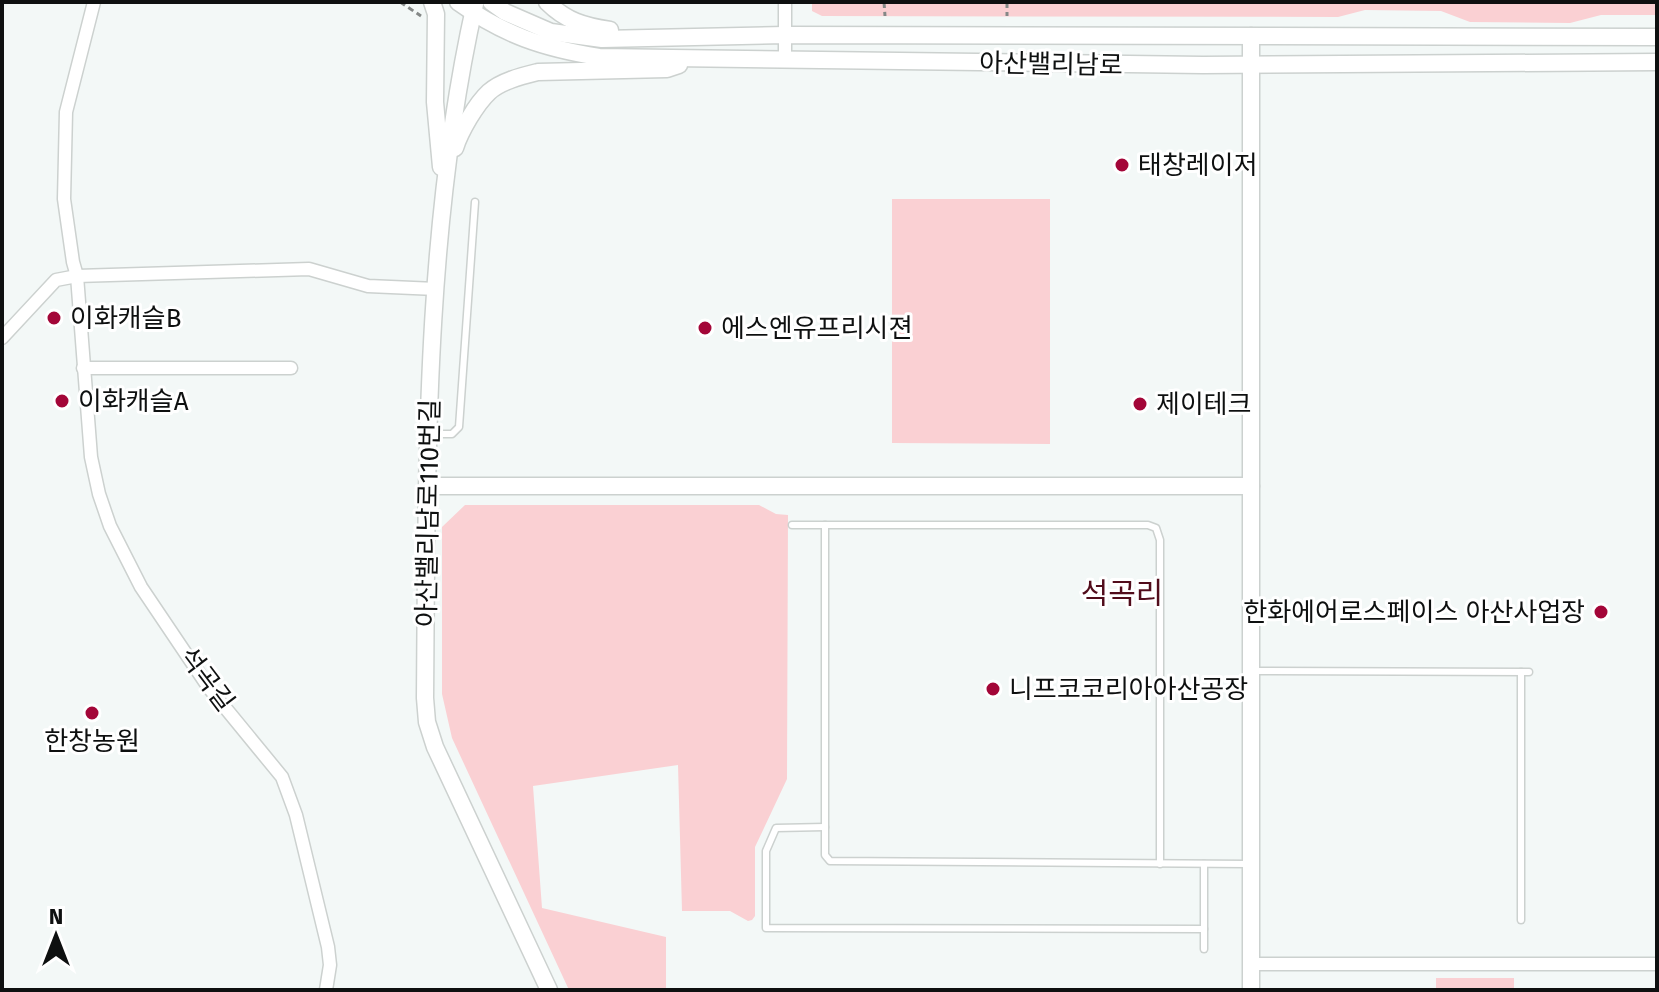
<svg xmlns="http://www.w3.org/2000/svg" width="1659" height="992" font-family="'Fira Sans','Noto Sans KR',sans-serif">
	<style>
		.green { fill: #fad0d3 }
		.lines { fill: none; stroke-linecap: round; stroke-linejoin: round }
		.service-casing { stroke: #ccd1cf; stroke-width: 9 }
		.minor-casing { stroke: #ccd1cf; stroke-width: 15 }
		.tertiary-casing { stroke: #ccd1cf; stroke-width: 19 }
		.path { stroke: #848887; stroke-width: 3; stroke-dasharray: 6 4; stroke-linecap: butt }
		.service { stroke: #fff; stroke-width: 6 }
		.minor { stroke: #fff; stroke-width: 12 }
		.tertiary { stroke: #fff; stroke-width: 16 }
		.poi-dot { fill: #a30638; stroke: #fff; stroke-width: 3 }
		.labels { text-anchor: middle; stroke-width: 6; stroke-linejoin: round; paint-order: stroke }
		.street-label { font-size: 26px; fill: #0e1010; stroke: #fff }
		.poi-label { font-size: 26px; fill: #0e1010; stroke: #fff; text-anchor: start }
		.quarter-label { font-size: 30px; fill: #510c1b; stroke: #fff }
	</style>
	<rect width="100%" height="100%" fill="#f3f8f7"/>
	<g class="green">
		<polygon points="812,2 1657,2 1657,15 1601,15 1570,23 1470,22 1441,11 1365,10 1338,17 822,16 812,11"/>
		<polygon points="892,199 1050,199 1050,444 892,443"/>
		<polygon points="465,505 759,505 776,514 788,515 787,779 755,847 755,916 752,920 748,921 730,911 682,911 678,765 533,786 542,908 666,937 666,990 569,990 452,738 442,694 442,527"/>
		<rect x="1436" y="978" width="78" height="12"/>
	</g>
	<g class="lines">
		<g class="service-casing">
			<g id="service">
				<polyline points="441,434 452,434 459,427 475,202"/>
				<polyline points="792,525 1148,525 1156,528 1160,540 1160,864"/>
				<polyline points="825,525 825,855 830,861 1248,864"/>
				<polyline points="1251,671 1529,672"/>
				<polyline points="825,827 776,828 766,851 766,928 1204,929"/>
				<polyline points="1521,920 1521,672"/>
				<polyline points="1204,949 1204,864"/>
			</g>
		</g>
		<g class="minor-casing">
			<g id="minor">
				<polyline points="94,2 66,112 64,199 73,262 77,276 91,457 99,494 110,526 141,587 209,688 282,777 296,815 328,947 330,965 326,990"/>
				<polyline points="785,61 785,2"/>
				<polyline points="2,338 56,280 77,276 309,269 368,286 436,289"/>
				<polyline points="83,368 291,368"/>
				<polyline points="1251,964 1657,964"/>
			</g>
		</g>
		<g class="tertiary-casing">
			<g id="tertiary">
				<polyline points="432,2 436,14 435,102 441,167"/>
				<path d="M 458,2 C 504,35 543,48 599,57 L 1203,65 L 1657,62"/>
				<polyline points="491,2 505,12 551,32 602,39 785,35 1657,37"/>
				<path d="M 547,2 C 566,21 584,26 610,30"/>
				<path d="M 475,4 C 424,231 427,467 425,698 L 427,722 L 435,747 L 549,990"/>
				<path d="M 455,148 C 460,132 476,104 489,92 C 501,81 522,76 538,72 L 667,69 L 679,65"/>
				<polyline points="427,486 1251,486"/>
				<polyline points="1251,990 1251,36"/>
			</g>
		</g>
		<g class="path">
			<polyline points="400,2 421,16"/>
			<polyline points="884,2 885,16"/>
			<polyline points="1007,2 1007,16"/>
		</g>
		<use href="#service" class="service"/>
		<use href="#minor" class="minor"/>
		<use href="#tertiary" class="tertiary"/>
	</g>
	<g class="poi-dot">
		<circle cx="1122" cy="165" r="8"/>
		<circle cx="54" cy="318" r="8"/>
		<circle cx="705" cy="328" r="8"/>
		<circle cx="62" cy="401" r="8"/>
		<circle cx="1140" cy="404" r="8"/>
		<circle cx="1601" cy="612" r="8"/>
		<circle cx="993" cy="689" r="8"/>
		<circle cx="92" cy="713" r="8"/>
	</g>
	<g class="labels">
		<g class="street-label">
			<text transform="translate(1051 64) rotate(1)" y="9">아산밸리남로</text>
			<text transform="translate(428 513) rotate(-89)" y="9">아산밸리남로110번길</text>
			<text transform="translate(207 679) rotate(53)" y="9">석곡길</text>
		</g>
		<g class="poi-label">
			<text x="1138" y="174">태창레이저</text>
			<text x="70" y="327">이화캐슬B</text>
			<text x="721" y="337">에스엔유프리시젼</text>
			<text x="78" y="410">이화캐슬A</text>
			<text x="1156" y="413">제이테크</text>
			<text x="1585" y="621" text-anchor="end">한화에어로스페이스 아산사업장</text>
			<text x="1009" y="698">니프코코리아아산공장</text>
			<text x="92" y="750" text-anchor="middle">한창농원</text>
		</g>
		<g class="quarter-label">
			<text x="1122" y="604">석곡리</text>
		</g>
	</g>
	<rect width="1659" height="992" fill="none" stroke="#0e1010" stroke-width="8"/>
	<g transform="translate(56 936)" stroke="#ffffff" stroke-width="6" paint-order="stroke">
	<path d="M0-6L14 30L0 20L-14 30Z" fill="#0e1010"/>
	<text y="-12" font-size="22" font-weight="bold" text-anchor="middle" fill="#0e1010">N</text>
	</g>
</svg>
